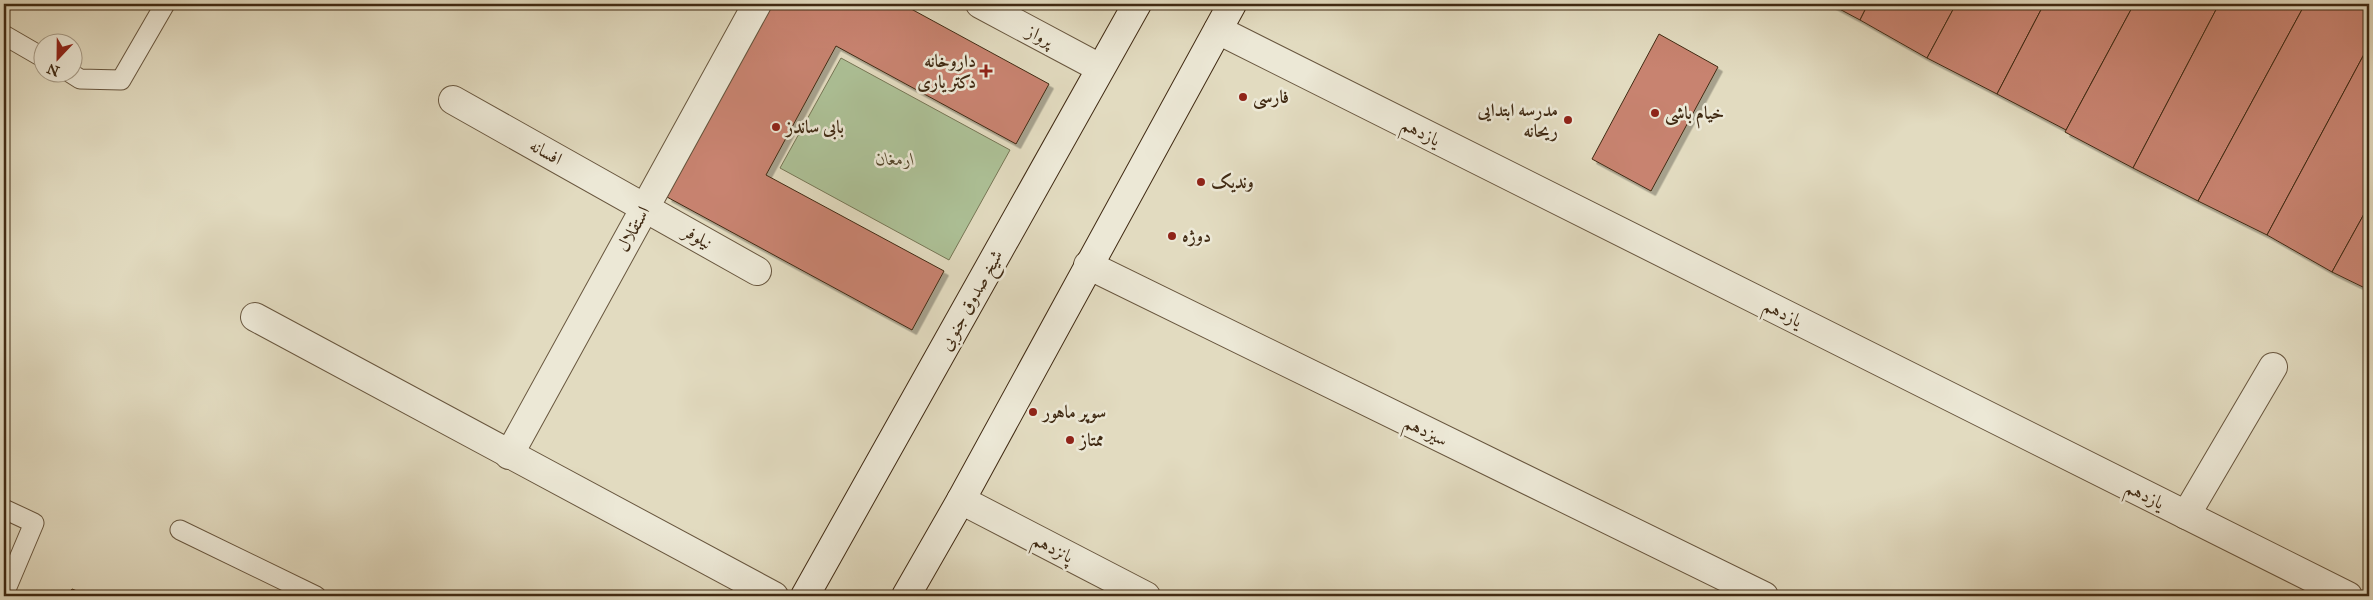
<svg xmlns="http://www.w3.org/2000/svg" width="2373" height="600" font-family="'IM FELL Great Primer',Amiri,serif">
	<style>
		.green { fill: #adc197; stroke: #767655 }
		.building { fill: #c8836f; stroke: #402a13; filter: url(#shadow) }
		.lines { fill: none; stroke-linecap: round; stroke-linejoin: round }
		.service-casing { stroke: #68563e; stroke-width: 21 }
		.minor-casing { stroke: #68563e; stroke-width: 30 }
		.secondary-casing { stroke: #402a13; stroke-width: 30 }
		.service { stroke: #ece8d6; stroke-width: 19 }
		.minor { stroke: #ece8d6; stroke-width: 28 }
		.secondary { stroke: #ece8d6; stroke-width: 28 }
		.poi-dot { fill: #8f2418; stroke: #ece8d6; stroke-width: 2 }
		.labels { text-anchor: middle; stroke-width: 5; stroke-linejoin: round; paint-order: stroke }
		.street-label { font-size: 18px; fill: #402a13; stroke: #ece8d6 }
		.poi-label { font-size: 18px; font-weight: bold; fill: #402a13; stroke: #ece8d6; text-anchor: start }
		.park-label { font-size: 18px; font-style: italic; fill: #56482d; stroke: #ece8d6 }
	</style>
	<defs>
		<filter id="shadow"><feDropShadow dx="4.5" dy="4.5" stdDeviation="0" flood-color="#0004"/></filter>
	</defs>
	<rect width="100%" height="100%" fill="#e2dbc0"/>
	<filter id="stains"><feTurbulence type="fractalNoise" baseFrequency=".004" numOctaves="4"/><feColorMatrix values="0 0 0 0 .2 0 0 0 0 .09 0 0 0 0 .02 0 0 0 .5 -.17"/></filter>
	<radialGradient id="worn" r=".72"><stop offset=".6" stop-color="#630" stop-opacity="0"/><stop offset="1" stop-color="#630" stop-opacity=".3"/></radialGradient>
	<polygon class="green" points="841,58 1010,150 949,260 780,168"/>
	<g class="building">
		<polygon points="773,4 902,4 1049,84 1016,144 836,46 766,175 944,271 912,330 667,197"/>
		<polygon points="1830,4 1868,4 1860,20"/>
		<polygon points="1868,4 1956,4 1927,58 1860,20"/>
		<polygon points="1956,4 2044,4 1997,94 1927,58"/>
		<polygon points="2044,4 2134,4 2066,130 1997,94"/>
		<polygon points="2134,4 2219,4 2133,168 2065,132"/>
		<polygon points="2219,4 2305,4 2198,201 2133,168"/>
		<polygon points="2305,4 2369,4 2369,45 2267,235 2198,201"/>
		<polygon points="1659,34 1718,67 1651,191 1592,159"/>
		<polygon points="2369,45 2369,205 2332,272 2267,235"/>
		<polygon points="2369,205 2369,290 2332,272"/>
		<polygon points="72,589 90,596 68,596"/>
	</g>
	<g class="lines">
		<g class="service-casing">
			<g id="service">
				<polyline points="4,35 42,57"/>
				<polyline points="69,72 80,79 121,80 165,4"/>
				<polyline points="4,509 34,523 4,594"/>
				<polyline points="180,530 316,596"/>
			</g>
		</g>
		<g class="minor-casing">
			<g id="minor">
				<polyline points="980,4 1100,68"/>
				<polyline points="1218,30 2348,596"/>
				<polyline points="453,100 757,271"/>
				<polyline points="1088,265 1764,596"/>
				<polyline points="255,317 774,596"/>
				<polyline points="509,455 757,4"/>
				<polyline points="961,500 1146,596"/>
				<polyline points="2186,515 2273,367"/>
			</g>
		</g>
		<g class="secondary-casing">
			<g id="secondary">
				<polyline points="805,596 1137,4"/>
				<polyline points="906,596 961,500 1232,4"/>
			</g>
		</g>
		<use href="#service" class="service"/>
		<use href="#minor" class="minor"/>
		<use href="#secondary" class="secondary"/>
	</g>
	<g class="poi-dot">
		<path d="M983.5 63.5h5v5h5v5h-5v5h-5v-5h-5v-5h5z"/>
		<circle cx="1243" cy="97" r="5"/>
		<circle cx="1655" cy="113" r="5"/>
		<circle cx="1568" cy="120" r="5"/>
		<circle cx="776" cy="127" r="5"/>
		<circle cx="1201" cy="182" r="5"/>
		<circle cx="1172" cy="236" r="5"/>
		<circle cx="1033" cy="412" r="5"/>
		<circle cx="1070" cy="440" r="5"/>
	</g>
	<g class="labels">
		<g class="street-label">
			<text transform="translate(1040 36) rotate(28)" y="6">پرواز</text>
			<text transform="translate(1421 132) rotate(27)" y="6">یازدهم</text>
			<text transform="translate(546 152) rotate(29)" y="6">افسانه</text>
			<text transform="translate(633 229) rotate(-61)" y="6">استقلال</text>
			<text transform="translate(698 237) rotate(30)" y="6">نیلوفر</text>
			<text transform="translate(971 300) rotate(-61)" y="6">شیخ صدوق جنوبی</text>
			<text transform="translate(1783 313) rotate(27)" y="6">یازدهم</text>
			<text transform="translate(1426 431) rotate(26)" y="6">سیزدهم</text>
			<text transform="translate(2145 495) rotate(27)" y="6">یازدهم</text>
			<text transform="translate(1053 548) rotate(28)" y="6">پانزدهم</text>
		</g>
		<g class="poi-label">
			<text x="976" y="67" text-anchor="end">داروخانه<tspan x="976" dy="21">دکتر یاری</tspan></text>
			<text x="1253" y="103">فارسی</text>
			<text x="1558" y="116" text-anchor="end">مدرسه ابتدایی<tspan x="1558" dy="21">ریحانه</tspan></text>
			<text x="1665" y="119">خیام باشی</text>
			<text x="786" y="133">بابی ساندز</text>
			<text x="1211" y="188">وندیک</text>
			<text x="1182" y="242">دوژه</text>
			<text x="1043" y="418">سوپر ماهور</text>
			<text x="1080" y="446">ممتاز</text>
		</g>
		<g class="park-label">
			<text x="895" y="165">ارمغان</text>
		</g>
	</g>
	<rect width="2373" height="600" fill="none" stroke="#e2dbc0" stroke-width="20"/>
	<rect x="5" y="5" width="2363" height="590" fill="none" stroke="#402a13" stroke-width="2.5"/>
	<rect x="10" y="10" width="2353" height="580" fill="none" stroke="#402a13"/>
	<g transform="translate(58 58) rotate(202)"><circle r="24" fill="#ece8d6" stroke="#a79c88"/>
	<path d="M0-4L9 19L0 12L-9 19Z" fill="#8f2418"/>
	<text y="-8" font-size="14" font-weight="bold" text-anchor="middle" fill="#402a13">N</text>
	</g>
	<rect width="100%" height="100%" filter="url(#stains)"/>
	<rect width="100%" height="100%" fill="url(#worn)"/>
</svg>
